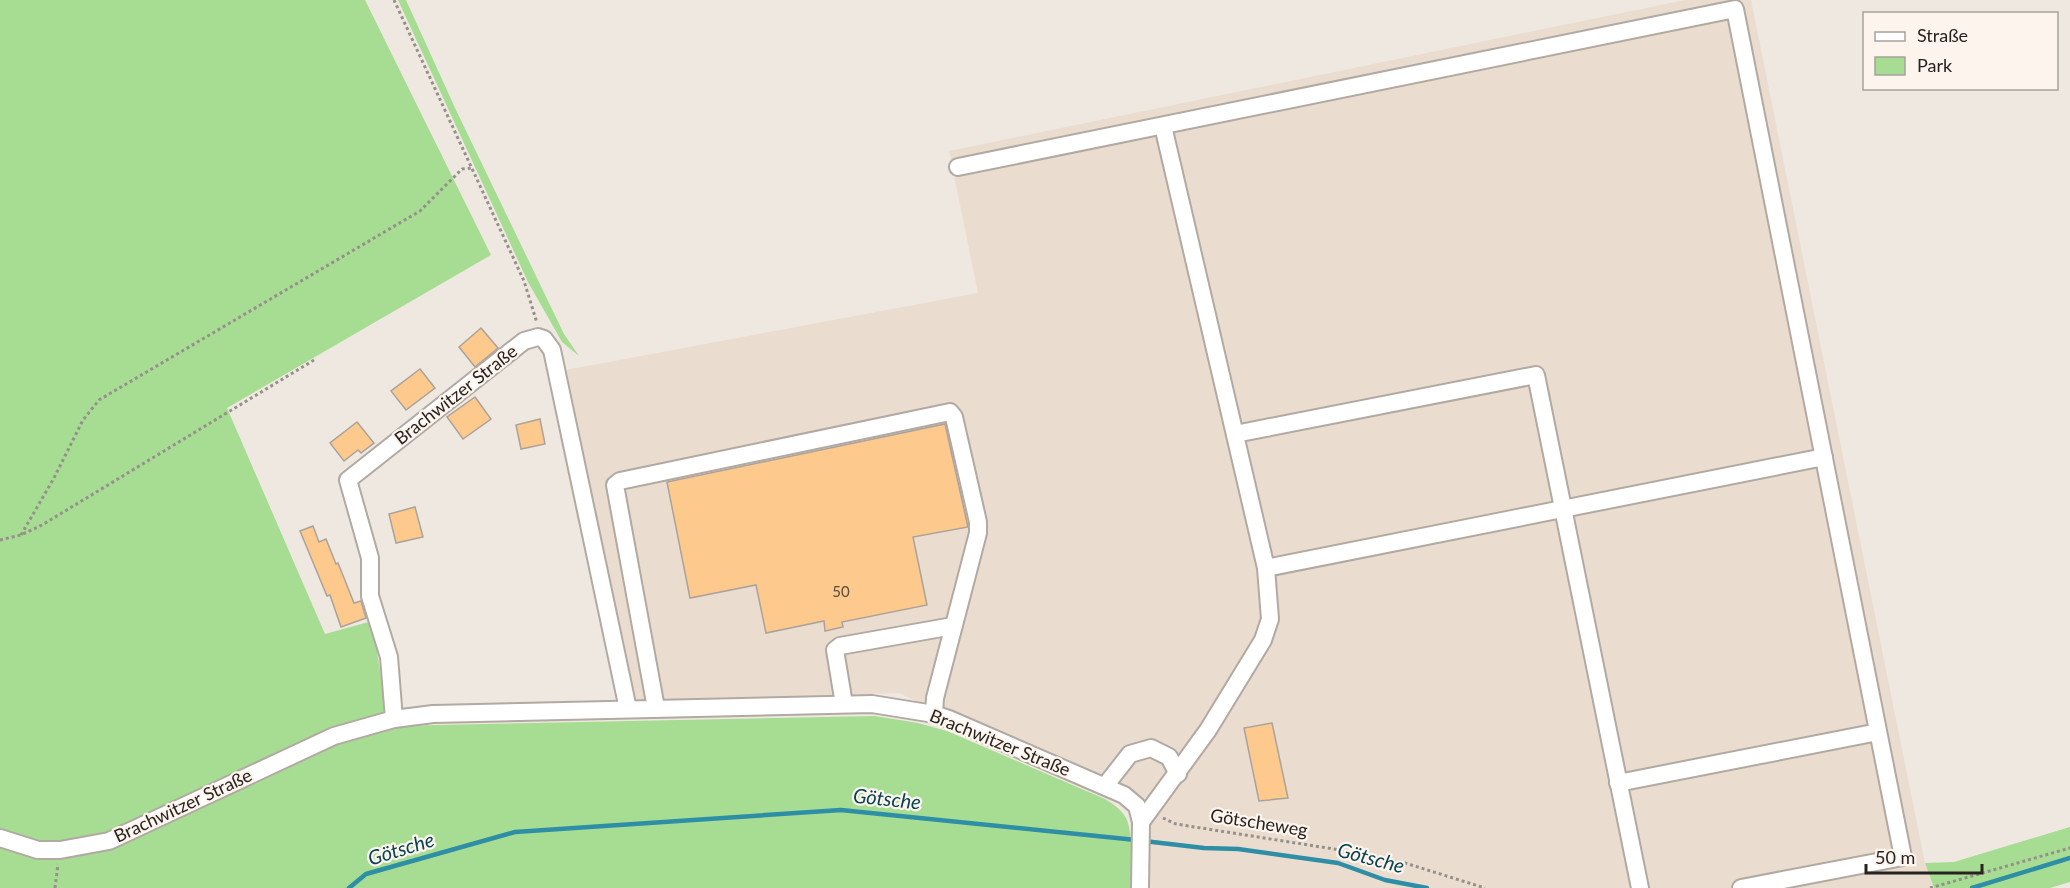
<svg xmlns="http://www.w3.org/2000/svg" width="2070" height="888" font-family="Lato,sans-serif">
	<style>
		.built { fill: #eaddcf }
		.green { fill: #a6dd93 }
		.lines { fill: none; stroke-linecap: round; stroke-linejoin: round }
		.stream { stroke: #2e8ea6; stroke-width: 4.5 }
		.building { fill: #fec98c; stroke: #aaa39b; stroke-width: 1.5 }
		.minor-casing { stroke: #b1a9a2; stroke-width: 20 }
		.path { stroke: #96908b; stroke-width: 3; stroke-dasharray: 3 3; stroke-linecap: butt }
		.minor { stroke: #fff; stroke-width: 16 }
		.labels { text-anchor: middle; stroke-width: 4.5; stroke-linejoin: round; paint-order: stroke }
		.number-label { font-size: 15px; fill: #5c4c3b }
		.street-label { font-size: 18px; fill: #262320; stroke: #fdf5ed }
		.water-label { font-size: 20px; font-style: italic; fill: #074352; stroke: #fdf5ed }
	</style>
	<rect width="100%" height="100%" fill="#efe8e0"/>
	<polygon class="built" points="1685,0 1751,0 1925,863 1934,888 1140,888 1141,822 1124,795 899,693 647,701 629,697 560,371 978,293 949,151"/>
	<g class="green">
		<path d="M 0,0 L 365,0 L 491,255 L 227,408 L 325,634 L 372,621 L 389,726 L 875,716 L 918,723 L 947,731 L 1105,799 C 1113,804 1121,809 1126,818 C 1133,830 1132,873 1132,888 L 0,888 Z"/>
		<polygon points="398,0 406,0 456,110 564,334 579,356 562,342 528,282"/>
		<polygon points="2070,827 2070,882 2050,888 1934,888 1925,863 1954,862"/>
	</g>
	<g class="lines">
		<g class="stream">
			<polyline points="1144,841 1204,848 1238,849 1338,863 1385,880 1427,888"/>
			<polyline points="349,888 366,874 515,832 841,810 1136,840"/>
			<polyline points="1972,888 2070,858"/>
		</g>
	</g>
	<g class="building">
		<polygon points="481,328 498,348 475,367 459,347"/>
		<polygon points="420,369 435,388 406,410 391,391"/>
		<polygon points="475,397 491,419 463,439 447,417"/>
		<polygon points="540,419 545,444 521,449 516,425"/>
		<polygon points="357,422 374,443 361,453 358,450 344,461 330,443"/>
		<polygon points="945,424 968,527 913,537 927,605 842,622 843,627 825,631 824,621 766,633 756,585 690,598 667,482"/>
		<polygon points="415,507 423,537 396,543 389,514"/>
		<polygon points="313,526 319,542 326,539 336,564 338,563 354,603 361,601 366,618 341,627 330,595 327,596 300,531"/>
		<polygon points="1272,723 1288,798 1259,801 1244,728"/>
	</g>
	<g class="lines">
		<g class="minor-casing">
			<g id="minor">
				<polyline points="958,167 1735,9 1903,857 1741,888"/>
				<polyline points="1235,434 1536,375 1640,888"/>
				<polyline points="1266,568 1824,457"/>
				<polyline points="844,704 835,650 840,646 953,626"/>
				<polyline points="656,708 615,485 620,481 950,412 954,417 978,522 978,533 935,698 934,714"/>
				<polyline points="394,719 389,657 370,596 370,558 348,480 524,341 538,337 544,339 552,350 628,709"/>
				<polyline points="1618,783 1878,732"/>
				<polyline points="1105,786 1130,754 1151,748 1169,757 1178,774"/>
				<polyline points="1141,822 1208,730 1263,640 1270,619 1266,568 1163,126"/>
				<polyline points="0,838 38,850 60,850 109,841 334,736 394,719 433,714 872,704 934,714 949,719 1124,795 1137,806 1141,822 1140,888"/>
			</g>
		</g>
		<g class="path">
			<polyline points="394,0 524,281 537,323"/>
			<polyline points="21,535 54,478 83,420 99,400 420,211 462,169 472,168"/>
			<polyline points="0,540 21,535 42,525 314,360"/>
			<polyline points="1163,818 1176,824 1340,850 1405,863 1485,888"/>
			<polyline points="55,888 58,864"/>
			<polyline points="1930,888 2070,848"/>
		</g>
		<use href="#minor" class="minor"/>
	</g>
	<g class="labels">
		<g class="number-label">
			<text x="841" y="597">50</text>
		</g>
		<g class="street-label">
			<text transform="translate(456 395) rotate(-38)" y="6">Brachwitzer Straße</text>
			<text transform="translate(1000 743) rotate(22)" y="6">Brachwitzer Straße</text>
			<text transform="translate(183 806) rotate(-25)" y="6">Brachwitzer Straße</text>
			<text transform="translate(1259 823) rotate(9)" y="6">Götscheweg</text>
		</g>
		<g class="water-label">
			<text transform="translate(887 799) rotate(6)" y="7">Götsche</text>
			<text transform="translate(401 849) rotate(-17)" y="7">Götsche</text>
			<text transform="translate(1371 858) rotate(15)" y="7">Götsche</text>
		</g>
	</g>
	<rect x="1863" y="12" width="195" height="78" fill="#fdf5ed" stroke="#a7a19b" stroke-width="1.5"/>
	<rect x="1875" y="32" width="30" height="9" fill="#ffffff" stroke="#a7a19b" stroke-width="1.5"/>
	<text x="1917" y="42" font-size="18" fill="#262320">Straße</text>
	<rect x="1875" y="57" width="30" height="18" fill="#a6dd93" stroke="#a7a19b" stroke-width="1.5"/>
	<text x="1917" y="72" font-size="18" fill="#262320">Park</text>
	<path d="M1866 864v9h116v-9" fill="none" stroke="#262320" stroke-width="3"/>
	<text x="1875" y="864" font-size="18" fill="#262320" stroke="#fdf5ed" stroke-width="4.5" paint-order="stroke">50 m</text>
</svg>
